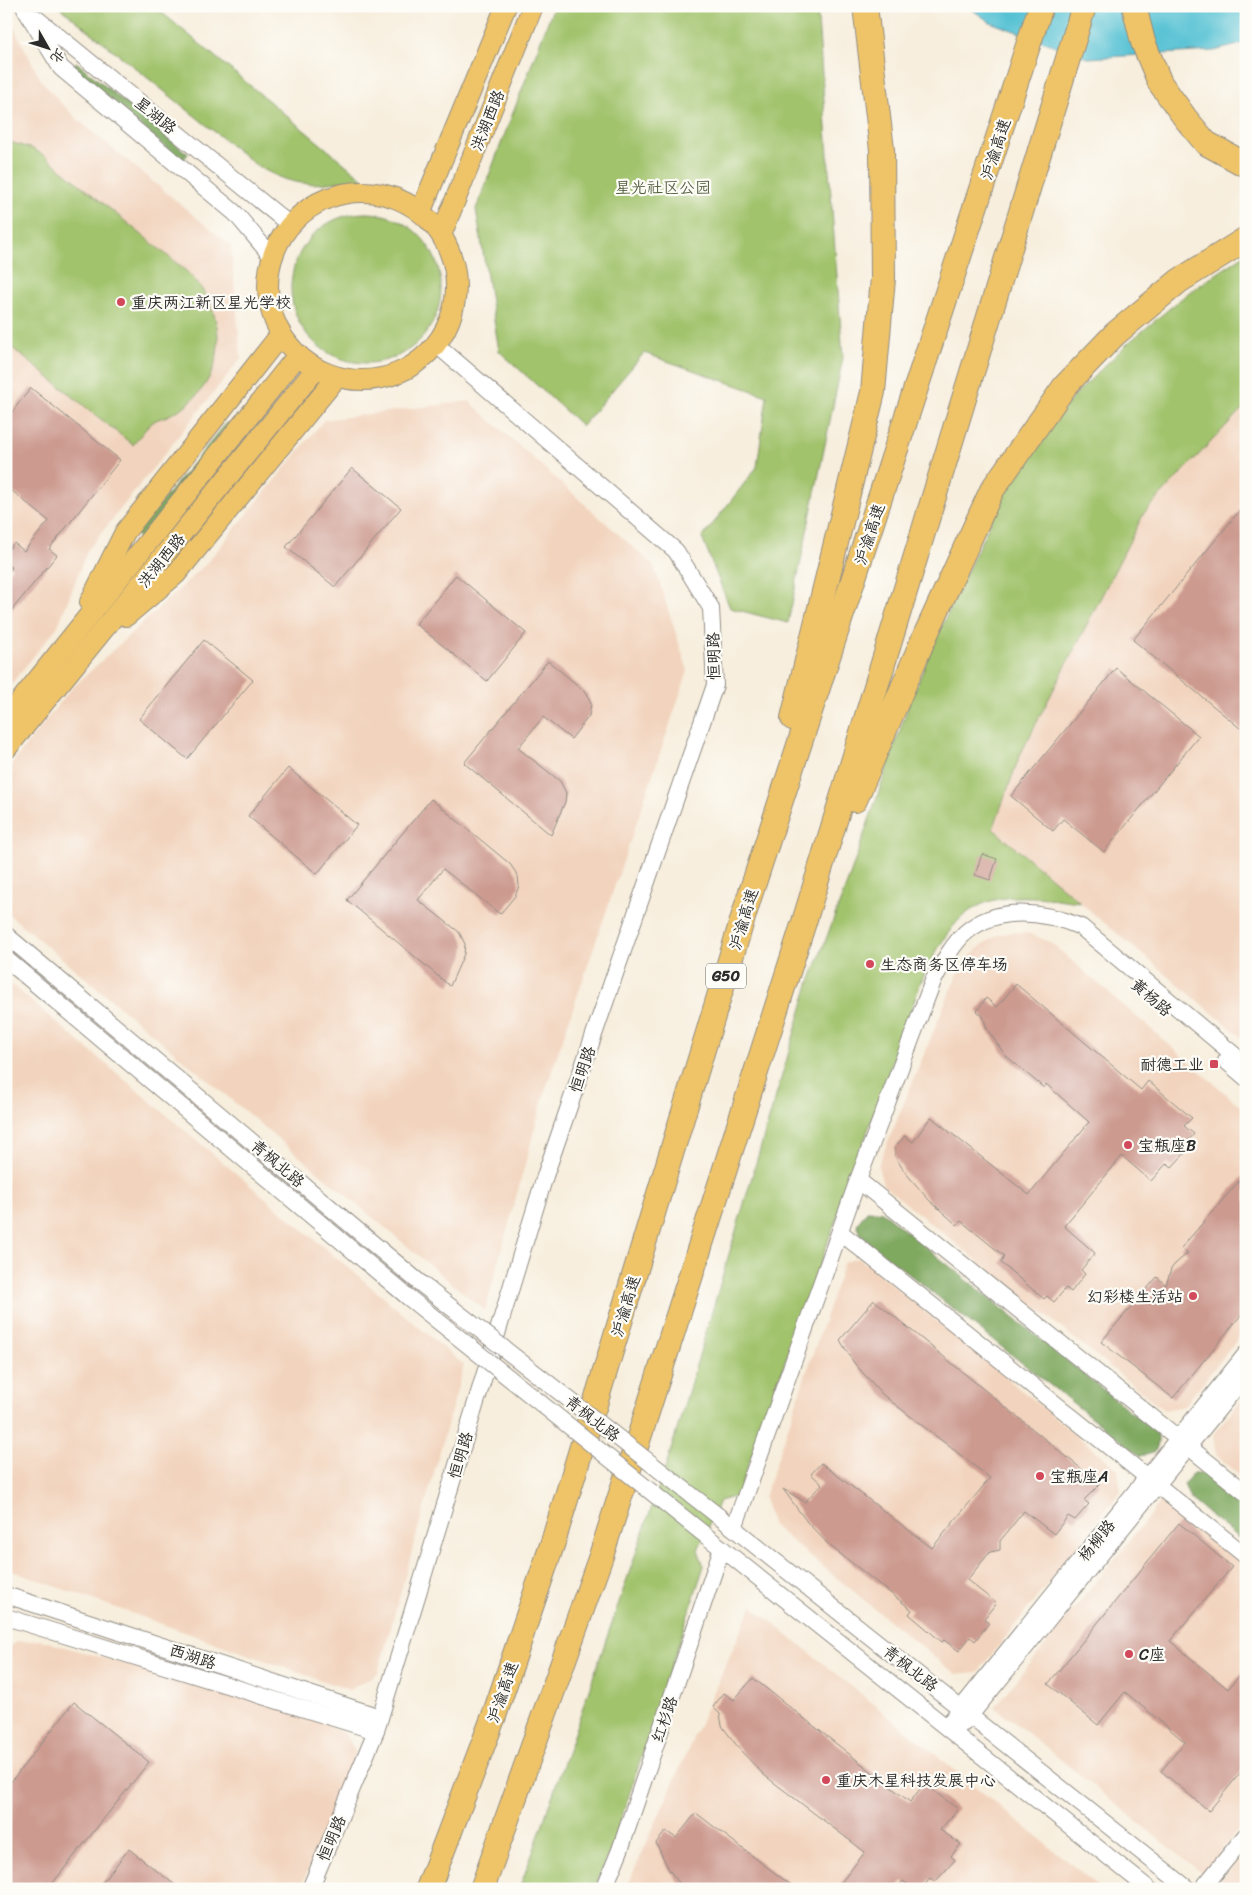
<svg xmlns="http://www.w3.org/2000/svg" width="1252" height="1895" font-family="Sriracha,'LXGW WenKai TC',sans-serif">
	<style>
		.built { fill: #f2d4be }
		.green { fill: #a1c36c; stroke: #66774c }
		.forest { fill: #80a960; stroke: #566a46 }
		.water { fill: #58c2d4; stroke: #427680 }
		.building { fill: #cc9a8f }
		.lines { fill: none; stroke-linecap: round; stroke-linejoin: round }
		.minor-casing { stroke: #918c84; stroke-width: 18 }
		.major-casing { stroke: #918c84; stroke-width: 22 }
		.highway-casing { stroke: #918c84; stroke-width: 26 }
		.minor { stroke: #fff; stroke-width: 16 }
		.major { stroke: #efc469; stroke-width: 20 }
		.highway { stroke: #efc469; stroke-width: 24 }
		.minor-bridge-casing { stroke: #918c84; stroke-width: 18; stroke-linecap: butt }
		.minor-bridge { stroke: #fff; stroke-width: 16 }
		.poi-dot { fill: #d1495b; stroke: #fdfcf7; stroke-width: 2 }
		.labels { text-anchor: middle; stroke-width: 4.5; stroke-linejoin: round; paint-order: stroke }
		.shield { fill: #fdfcf7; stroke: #6a6a68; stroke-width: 1 }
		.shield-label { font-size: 15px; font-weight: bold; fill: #2b2b2b }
		.street-label { font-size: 16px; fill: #2b2b2b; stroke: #fdfcf7 }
		.park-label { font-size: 16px; fill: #546042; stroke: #fdfcf7 }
		.poi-label { font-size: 16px; fill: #2b2b2b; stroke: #fdfcf7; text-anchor: start }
	</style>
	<rect width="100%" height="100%" fill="#fdfcf7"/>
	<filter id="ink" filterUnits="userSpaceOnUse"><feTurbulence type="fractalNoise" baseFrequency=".02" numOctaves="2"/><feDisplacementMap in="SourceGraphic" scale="10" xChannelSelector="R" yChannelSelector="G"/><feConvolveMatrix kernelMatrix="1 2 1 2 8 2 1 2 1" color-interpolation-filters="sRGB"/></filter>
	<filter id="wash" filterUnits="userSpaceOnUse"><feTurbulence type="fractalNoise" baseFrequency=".0096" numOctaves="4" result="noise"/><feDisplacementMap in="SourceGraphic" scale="20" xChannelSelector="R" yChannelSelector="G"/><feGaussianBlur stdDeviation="1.12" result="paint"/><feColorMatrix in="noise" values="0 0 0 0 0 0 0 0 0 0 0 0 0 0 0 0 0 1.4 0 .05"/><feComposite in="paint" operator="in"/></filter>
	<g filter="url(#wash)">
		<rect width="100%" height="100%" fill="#f7eedd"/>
		<g class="built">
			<polygon points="9,18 41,80 58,100 78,120 231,246 241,358 87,551 58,626 6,690 6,21"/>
			<polygon points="469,401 654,566 688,671 545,1091 485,1311 6,912 6,771 69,691 206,564 324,420"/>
			<polygon points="1246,407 1246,1041 993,830 1020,755 1144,513 1240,411"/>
			<polygon points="1014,932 1031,934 1050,942 1246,1111 1246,1329 1184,1406 1164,1410 883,1185 878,1166 952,986 960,970 972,954 985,943 998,935"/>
			<polygon points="6,980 464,1365 378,1673 349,1690 6,1569"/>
			<polygon points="859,1258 1118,1469 1121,1491 978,1672 955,1674 773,1526 764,1498 844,1262"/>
			<polygon points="1246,1394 1246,1480 1216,1455 1213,1434"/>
			<polygon points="1163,1499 1246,1565 1246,1820 1203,1874 995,1707"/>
			<polygon points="752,1606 1102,1889 626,1889"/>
			<polygon points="40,1640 310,1716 344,1733 355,1750 355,1762 300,1889 6,1889 6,1648 17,1642"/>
			<polygon points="1246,1850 1246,1889 1221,1889 1219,1883"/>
		</g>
		<g class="green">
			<path d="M 58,6 L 154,6 L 363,179 C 316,184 299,191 256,165 Z"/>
			<polygon points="554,6 817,6 843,358 788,623 730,608 702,538 757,467 767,396 644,353 582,426 499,351 476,209"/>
			<path d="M 6,141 L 33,149 L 45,156 L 185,270 C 224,305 232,364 190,402 C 183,408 175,412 167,416 C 162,418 156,419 153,422 C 145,428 139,438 133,445 L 6,343 Z"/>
			<circle cx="366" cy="288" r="75"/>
			<path d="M 1246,254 L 1246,407 L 1240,411 L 1144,513 L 1020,755 L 993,829 L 1080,902 C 1039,897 989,887 957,922 C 941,940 931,961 921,982 L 737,1496 L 719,1501 L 698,1550 L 704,1566 L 612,1847 L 594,1889 L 519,1889 L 534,1849 L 668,1460 L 809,984 L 848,881 L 910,701 L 939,632 L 1002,497 L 1028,458 L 1073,397 L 1127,344 L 1188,293 Z"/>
		</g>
		<g class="forest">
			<polygon points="76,62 188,154 182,161 71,69"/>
			<polygon points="227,422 232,426 140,538 135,534"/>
			<path d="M 867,1211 L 882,1212 L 1156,1432 C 1162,1446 1154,1457 1139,1455 L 862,1237 L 857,1224 Z"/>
			<polygon points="1193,1473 1209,1473 1246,1504 1246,1544 1190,1499 1184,1484"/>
		</g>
		<polygon class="water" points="967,6 1246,6 1246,43 1214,51 1088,58 990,22"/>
		<g id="blocks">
			<g class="building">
				<polygon points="31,388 120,460 49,549 57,555 6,617 6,574 12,568 6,563 6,552 14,543 24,551 49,521 6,486 6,419"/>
				<polygon points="352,468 401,508 335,587 286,547"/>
				<polygon points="1246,503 1246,733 1133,640"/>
				<polygon points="456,575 526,633 487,681 416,624"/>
				<polygon points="204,640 253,680 187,759 139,719"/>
				<polygon points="548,661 587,693 591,704 589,716 571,739 543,717 518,748 560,781 566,793 565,802 551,835 464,763"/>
				<polygon points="1116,668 1199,736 1104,852 1063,819 1053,831 1011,796"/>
				<polygon points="288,768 357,825 317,874 248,816"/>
				<polygon points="431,799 510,864 518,876 519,886 515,896 500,914 443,869 418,900 459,932 465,944 464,954 450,986 347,900"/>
				<polygon points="982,854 997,859 990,880 975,875"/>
				<polygon points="1016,984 1141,1090 1148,1081 1192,1118 1184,1126 1194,1134 1182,1148 1186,1152 1172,1167 1167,1163 1151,1181 1122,1156 1064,1226 1095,1253 1081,1270 1085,1274 1071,1292 1066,1288 1054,1302 1047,1296 1044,1299 1001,1263 1004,1256 961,1221 957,1225 929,1200 904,1171 895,1156 895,1147 905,1136 913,1142 931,1117 1029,1195 1089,1122 1046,1084 1044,1088 1005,1055 987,1029 983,1016 977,1011 986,998 997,1007"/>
				<polygon points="1246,1173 1246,1309 1173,1398 1101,1342 1157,1277 1166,1285 1171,1269 1175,1264 1188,1253 1181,1248"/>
				<polygon points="874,1300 1100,1484 1084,1500 1089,1504 1075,1520 1068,1516 1054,1534 1024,1511 1000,1541 1000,1550 990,1552 967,1580 996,1603 984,1619 989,1623 975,1641 970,1637 959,1651 944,1640 942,1642 909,1614 912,1610 829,1545 807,1522 783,1489 805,1502 822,1484 811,1474 821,1463 932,1548 990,1478 883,1395 854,1363 840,1340"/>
				<polygon points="1179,1523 1232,1567 1170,1641 1228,1689 1246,1668 1246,1766 1209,1811 1161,1771 1185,1742 1125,1692 1098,1725 1048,1684"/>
				<polygon points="753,1678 910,1802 924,1784 958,1809 940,1830 961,1844 951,1856 955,1860 935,1882 930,1878 922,1889 913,1889 903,1881 896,1889 836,1889 865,1852 764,1775 741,1751 722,1726 720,1714 713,1707 724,1693 734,1700"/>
				<polygon points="74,1702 149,1762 48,1889 6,1889 6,1788"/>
				<polygon points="696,1813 796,1889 684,1889 669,1870 656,1843 666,1831 676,1838"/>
				<polygon points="129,1849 180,1889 97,1889"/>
			</g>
		</g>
	</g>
	<g filter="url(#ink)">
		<use href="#blocks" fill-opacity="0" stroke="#918c84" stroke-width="1"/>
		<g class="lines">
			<g class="minor-casing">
				<g id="minor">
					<polyline points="25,9 61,68 235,213 273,258"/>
					<polyline points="36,18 290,225"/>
					<polyline points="6,935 420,1283"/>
					<polyline points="6,959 408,1297"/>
					<polyline points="1226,1061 1246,1078"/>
					<polyline points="858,1180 1246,1493"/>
					<polyline points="840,1232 1246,1556"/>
					<polyline points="717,1515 1188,1889"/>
					<path d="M 734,1528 L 858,1180 L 933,981 C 942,965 951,946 965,933 C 997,905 1044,911 1081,927 L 1246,1065"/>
					<polyline points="710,1539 1149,1889"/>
					<polyline points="6,1595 380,1717"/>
					<polyline points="6,1617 376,1731"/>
					<polyline points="964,1723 1246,1375"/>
					<polyline points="947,1726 1246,1354"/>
					<polyline points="310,1889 376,1731 545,1176 715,685 711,608 676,551 438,346"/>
					<polyline points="604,1889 620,1850 722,1548"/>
					<polyline points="1202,1889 1246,1835"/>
				</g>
			</g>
			<g class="major-casing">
				<g id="major">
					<circle cx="362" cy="286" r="94"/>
					<polyline points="421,211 506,6"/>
					<polyline points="442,233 533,6"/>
					<polyline points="90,602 125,532 281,334"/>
					<polyline points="126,616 176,574 337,377"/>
					<polyline points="6,719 298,355"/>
					<polyline points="6,749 315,370"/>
				</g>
			</g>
			<g class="highway-casing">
				<g id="highway">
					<polyline points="1134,6 1143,42 1160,83 1186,119 1206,143 1246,165"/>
					<polyline points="793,718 873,392 883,278 882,150 865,6"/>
					<polyline points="855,800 920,647 992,490 1065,386 1115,334 1179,281 1246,239"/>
					<polyline points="428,1889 495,1713 553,1542 749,898 1041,6"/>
					<polyline points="482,1889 601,1556 804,922 1084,6"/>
				</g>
			</g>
			<use href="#minor" class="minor"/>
			<use href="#major" class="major"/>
			<use href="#highway" class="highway"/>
			<g class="minor-bridge-casing">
				<g id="minor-bridge">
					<polyline points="420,1283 717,1515"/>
					<polyline points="408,1297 710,1539"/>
				</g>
			</g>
			<use href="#minor-bridge" class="minor-bridge"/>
		</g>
	</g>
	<g class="poi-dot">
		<circle cx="121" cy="302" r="5"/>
		<circle cx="870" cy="964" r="5"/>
		<rect x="1209" y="1059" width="10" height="10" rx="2.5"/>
		<circle cx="1128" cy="1145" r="5"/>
		<circle cx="1193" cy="1296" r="5"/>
		<circle cx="1040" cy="1476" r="5"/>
		<circle cx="1129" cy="1654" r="5"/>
		<circle cx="826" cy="1780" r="5"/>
	</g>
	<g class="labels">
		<rect class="shield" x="706" y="963.5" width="40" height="25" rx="4"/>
		<g class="shield-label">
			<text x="726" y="981">G50</text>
		</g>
		<g class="street-label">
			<text transform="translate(156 115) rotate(39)" y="6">星湖路</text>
			<text transform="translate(487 120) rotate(-68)" y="6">洪湖西路</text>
			<text transform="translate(995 149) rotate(-72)" y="6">沪渝高速</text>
			<text transform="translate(869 534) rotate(-72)" y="6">沪渝高速</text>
			<text transform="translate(161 560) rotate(-51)" y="6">洪湖西路</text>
			<text transform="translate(713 656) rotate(-91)" y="6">恒明路</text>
			<text transform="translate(743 919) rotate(-73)" y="6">沪渝高速</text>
			<text transform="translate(1152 997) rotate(41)" y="6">黄杨路</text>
			<text transform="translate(582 1069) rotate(-71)" y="6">恒明路</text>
			<text transform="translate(278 1163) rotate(40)" y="6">青枫北路</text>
			<text transform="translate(625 1306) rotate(-73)" y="6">沪渝高速</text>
			<text transform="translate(593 1418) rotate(38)" y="6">青枫北路</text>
			<text transform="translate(460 1455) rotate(-73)" y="6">恒明路</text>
			<text transform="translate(1096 1540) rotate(-51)" y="6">杨柳路</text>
			<text transform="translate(193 1656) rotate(18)" y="6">西湖路</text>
			<text transform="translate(911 1668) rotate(38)" y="6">青枫北路</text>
			<text transform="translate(502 1692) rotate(-71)" y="6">沪渝高速</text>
			<text transform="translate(664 1719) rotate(-71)" y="6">红杉路</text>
			<text transform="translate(331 1838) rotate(-67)" y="6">恒明路</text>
		</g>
		<g class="park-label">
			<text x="663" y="193">星光社区公园</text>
		</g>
		<g class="poi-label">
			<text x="131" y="308">重庆两江新区星光学校</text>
			<text x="880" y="970">生态商务区停车场</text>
			<text x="1204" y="1070" text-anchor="end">耐德工业</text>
			<text x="1138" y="1151">宝瓶座B</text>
			<text x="1183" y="1302" text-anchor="end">幻彩楼生活站</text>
			<text x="1050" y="1482">宝瓶座A</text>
			<text x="1139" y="1660">C座</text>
			<text x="836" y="1786">重庆木星科技发展中心</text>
		</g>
	</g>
	<rect width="1252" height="1895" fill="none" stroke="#fdfcf7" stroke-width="25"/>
	<g transform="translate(48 48) rotate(129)" stroke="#fdfcf7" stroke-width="4" paint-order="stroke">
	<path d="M0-4L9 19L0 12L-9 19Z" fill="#2b2b2b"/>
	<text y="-8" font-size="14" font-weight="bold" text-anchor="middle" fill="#2b2b2b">北</text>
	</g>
</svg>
